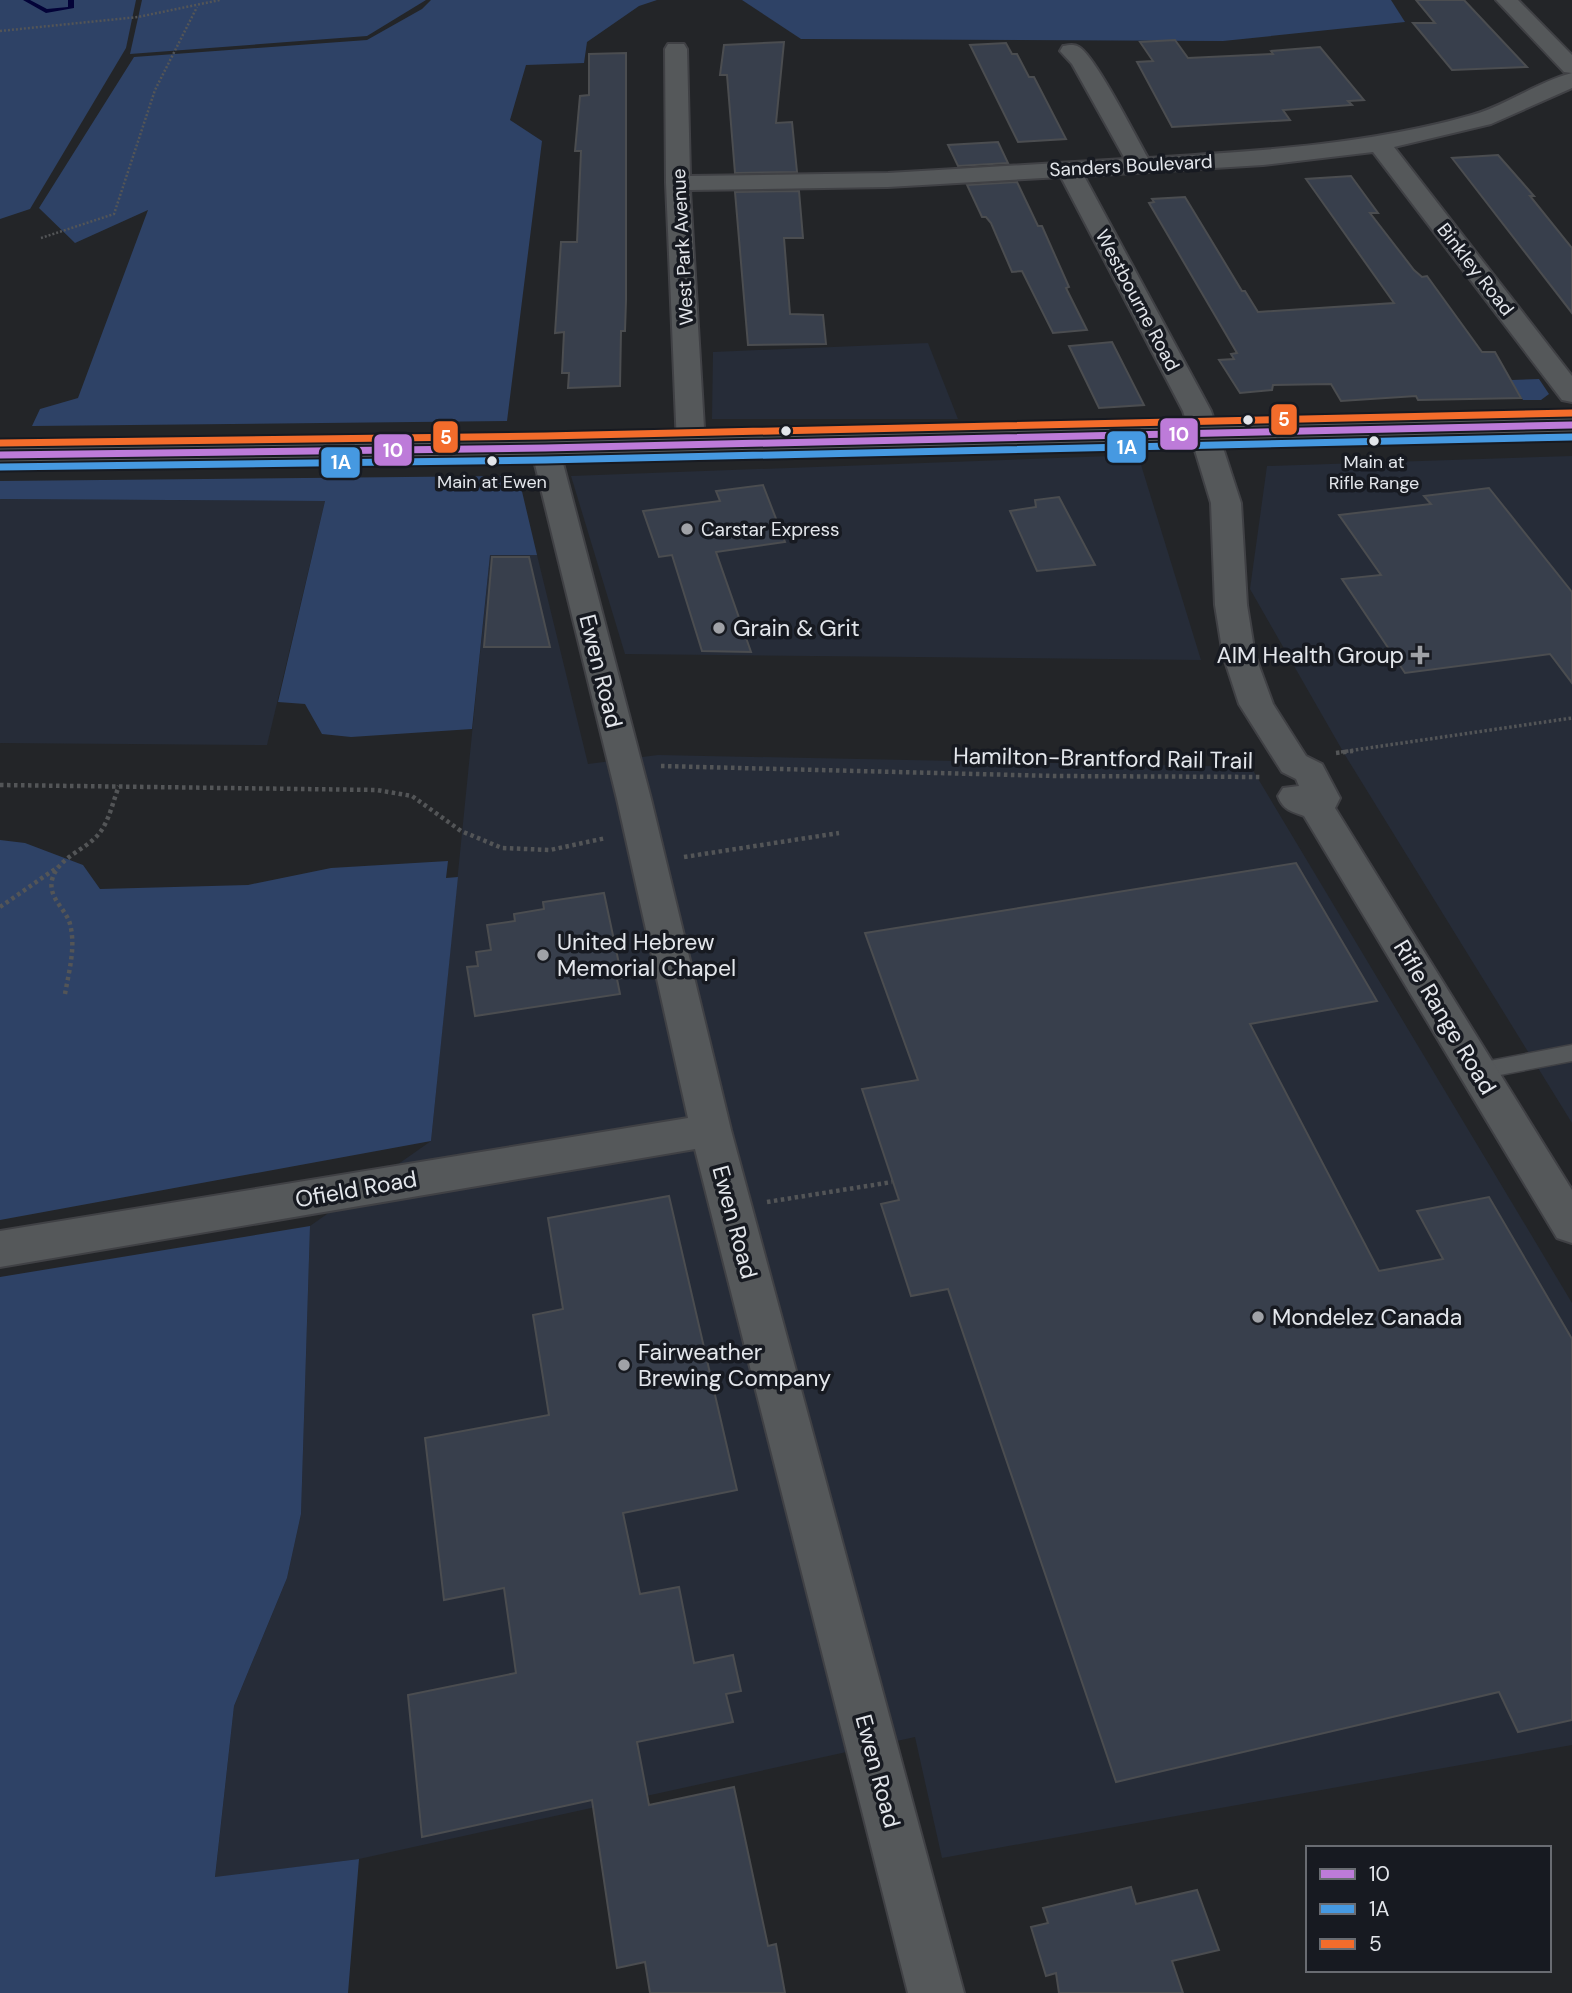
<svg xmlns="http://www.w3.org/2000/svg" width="1572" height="1993" font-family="'DM Sans',sans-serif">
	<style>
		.built { fill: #262c38 }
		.green { fill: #2e4266 }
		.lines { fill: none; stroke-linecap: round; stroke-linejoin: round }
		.stream { fill: #030338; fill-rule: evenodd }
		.building { fill: #383f4c; stroke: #4b4d50; stroke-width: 2 }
		.service-casing { stroke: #404145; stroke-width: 3 }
		.minor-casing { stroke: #404145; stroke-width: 4 }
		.secondary-casing { stroke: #404145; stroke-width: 4 }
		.path-far2 { stroke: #535557; stroke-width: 2.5; stroke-dasharray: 2 2; stroke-linecap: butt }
		.path-far1 { stroke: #535557; stroke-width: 3.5; stroke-dasharray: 2.5 2.5; stroke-linecap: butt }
		.path { stroke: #535557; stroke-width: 4.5; stroke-dasharray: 3.5 3.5; stroke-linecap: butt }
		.service { fill: #55585a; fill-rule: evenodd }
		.minor { fill: #55585a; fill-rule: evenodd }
		.secondary { fill: #55585a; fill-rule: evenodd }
		.bus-1-casing { stroke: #171a21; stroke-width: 11 }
		.bus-2-casing { stroke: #171a21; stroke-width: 11 }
		.bus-3-casing { stroke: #171a21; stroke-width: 11 }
		.bus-1 { stroke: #bd7bd9; stroke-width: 7 }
		.bus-2 { stroke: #4699e1; stroke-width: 7 }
		.bus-3 { stroke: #f36c2b; stroke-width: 7 }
		.bus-dot { fill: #e3e6eb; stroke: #171a21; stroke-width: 2.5 }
		.poi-dot { fill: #a0a2a7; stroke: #171a21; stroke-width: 2.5 }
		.labels { text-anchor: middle; stroke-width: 7; stroke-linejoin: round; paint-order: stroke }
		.far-bus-label { font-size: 18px; fill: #e3e6eb; stroke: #171a21 }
		.far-street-label { font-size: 19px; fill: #e3e6eb; stroke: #171a21 }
		.far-poi-label { font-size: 19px; fill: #e3e6eb; stroke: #171a21; text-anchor: start }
		.poi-label { font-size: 23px; fill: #e3e6eb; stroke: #171a21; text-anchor: start }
		.street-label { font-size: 23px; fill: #e3e6eb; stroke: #171a21 }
		.line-badge { stroke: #171a21; stroke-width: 2.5 }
		.badge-label { font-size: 19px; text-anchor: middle; font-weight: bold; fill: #fff }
	</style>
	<rect width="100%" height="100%" fill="#232528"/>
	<g class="built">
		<polygon points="928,343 958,419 712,419 713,352"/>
		<polygon points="1138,455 1201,660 625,654 571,476"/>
		<polygon points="1572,456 1572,1123 1345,755 1250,589 1267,466"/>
		<polygon points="0,499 325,501 267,745 0,743"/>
		<polygon points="490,555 537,555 588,764 658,755 1251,767 1572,1303 1572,1745 942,1858 915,1737 359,1859 215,1878 234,1706 287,1578 301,1514 310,1226 431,1141"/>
	</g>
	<g class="green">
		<polygon points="0,0 136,0 126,48 30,209 0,219"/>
		<polygon points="142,0 426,0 367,36 130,54"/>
		<polygon points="431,0 657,0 639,6 587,42 584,63 526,65 510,120 542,141 507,421 32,426 40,409 78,398 148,210 75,243 39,208 134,57 367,40 422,9"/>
		<polygon points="742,0 1391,0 1405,22 1223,41 801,39"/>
		<polygon points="1539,379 1549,394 1541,400 1523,400 1511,380"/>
		<polygon points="505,476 520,483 537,555 490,555 472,729 351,737 322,734 305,704 278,702 325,501 0,499 0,481"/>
		<polygon points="0,840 25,843 83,865 100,889 248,885 331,868 448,861 446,878 458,877 431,1141 0,1220"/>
		<polygon points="310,1226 301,1514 287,1578 234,1706 215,1877 359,1859 348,1993 0,1993 0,1277"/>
	</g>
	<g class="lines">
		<polygon class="stream" points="23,0 30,0 47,9 68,7 68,0 74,0 74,8 46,13"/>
	</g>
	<g class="building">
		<polygon points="1416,0 1464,0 1527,67 1452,70 1413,23 1435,23"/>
		<polygon points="1175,40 1188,58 1273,54 1271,51 1320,47 1364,100 1348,101 1352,105 1283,110 1290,120 1172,127 1137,62 1153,61 1140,42"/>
		<polygon points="784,42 776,123 792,122 797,172 735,173 727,75 720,75 724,45"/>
		<polygon points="1006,43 1012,54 1017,54 1029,77 1034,77 1066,139 1018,142 970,45"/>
		<polygon points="626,53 626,300 625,331 621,331 620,386 568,388 569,373 562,373 564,332 555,333 561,242 577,242 581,151 575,151 580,96 589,95 589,54"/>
		<polygon points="998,142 1008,163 958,166 948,145"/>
		<polygon points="1498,155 1534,196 1530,196 1572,248 1572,313 1452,158"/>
		<polygon points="1351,176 1378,213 1370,213 1414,270 1422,277 1427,276 1482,352 1495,352 1521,398 1418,400 1416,396 1341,401 1331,384 1273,385 1272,390 1240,393 1219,360 1234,359 1231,354 1237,353 1149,203 1154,202 1152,199 1185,197 1242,291 1245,291 1258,312 1394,303 1306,179"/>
		<polygon points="1017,182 1038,226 1042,226 1069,287 1066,288 1087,330 1053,333 1022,271 1012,272 991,223 986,217 982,217 967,185"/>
		<polygon points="799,191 803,238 784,238 790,314 823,315 826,344 748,345 735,192"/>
		<polygon points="1112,342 1144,405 1099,408 1069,346"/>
		<polygon points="763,485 785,542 716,552 751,652 702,651 672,555 659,557 643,511 720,501 716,491"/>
		<polygon points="1489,488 1572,592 1572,683 1550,654 1405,673 1342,579 1381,575 1339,515 1431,504 1424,496"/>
		<polygon points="1059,497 1095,565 1037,571 1010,511 1036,507 1035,500"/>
		<polygon points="492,557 529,557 550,647 484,647"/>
		<polygon points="1296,863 1377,1001 1250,1024 1379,1271 1443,1259 1417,1211 1489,1197 1572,1339 1572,1720 1518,1732 1499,1692 1116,1782 948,1289 911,1296 881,1204 899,1200 862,1089 918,1080 865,933"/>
		<polygon points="604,893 622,978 617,979 620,994 475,1016 467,967 478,966 476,952 491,950 487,925 515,921 514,914 544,909 543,902"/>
		<polygon points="669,1196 737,1490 623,1513 640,1594 679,1587 694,1663 733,1655 741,1691 726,1694 733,1722 637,1742 649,1805 734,1787 768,1946 776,1944 785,1993 650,1993 645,1962 617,1968 592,1800 422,1837 408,1695 516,1673 504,1588 444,1600 425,1438 549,1415 533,1315 563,1309 548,1218"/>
		<polygon points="1131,1887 1136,1904 1197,1890 1219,1950 1172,1961 1183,1993 1059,1993 1056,1973 1046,1976 1031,1927 1048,1923 1043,1908"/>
	</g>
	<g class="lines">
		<g class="service-casing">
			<polygon id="service" points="1572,1045 1572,1061 1479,1079 1471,1077 1468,1071 1471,1065 1479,1063"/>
		</g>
		<g class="minor-casing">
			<g id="minor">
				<path d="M 1496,0 L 1518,0 L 1572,55 L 1572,88 L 1491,124 L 1394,147 L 1572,376 L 1572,402 L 1562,400 L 1373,152 L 1263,165 L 1084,176 L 1211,411 L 1241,503 L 1247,605 L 1255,655 L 1273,704 L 1306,756 L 1322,764 L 1340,798 L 1335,808 L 1572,1190 L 1572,1243 L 1557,1238 L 1304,816 C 1291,811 1283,810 1278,796 L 1283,788 L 1299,786 L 1296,779 L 1282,772 L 1239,704 L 1223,655 L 1215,605 L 1211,503 L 1183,411 L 1061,177 L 888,187 L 690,190 L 705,445 L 701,451 L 691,454 L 681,451 L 677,445 L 666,183 L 665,49 L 668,44 L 684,44 L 687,49 L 690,176 L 888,173 L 1125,159 L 1072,64 L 1060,51 L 1063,46 C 1069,45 1074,44 1079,47 C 1095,56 1136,137 1148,158 C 1258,151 1366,145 1472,115 C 1507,105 1537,82 1572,73 L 1564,72 Z"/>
				<polygon points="545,439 555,442 559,448 651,799 731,1130 964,1993 908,1993 695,1149 0,1267 0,1231 688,1118 617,799 531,448 535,442"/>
			</g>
		</g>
		<g class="secondary-casing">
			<polygon id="secondary" points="1572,417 1572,433 545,457 0,464 0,446 545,439"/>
		</g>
		<g class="path-far2">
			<polyline points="0,31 138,17 220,0"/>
			<polyline points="41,238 114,214 155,90 197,7"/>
		</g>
		<polyline class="path-far1" points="1341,752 1572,718"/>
		<g class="path">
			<polyline points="1336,753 1353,751"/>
			<polyline points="661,766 1055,776 1262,777"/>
			<polyline points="0,785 377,790 412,796 461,831 502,848 550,850 606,838"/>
			<polyline points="684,857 839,833"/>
			<polyline points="0,907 58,867"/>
			<path d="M 65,994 C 69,971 76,947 70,924 C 66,909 48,898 52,880 C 58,856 88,850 101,831 C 110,818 113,801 119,786"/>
			<polyline points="767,1202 892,1182"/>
		</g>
		<use href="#service" class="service"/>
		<use href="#minor" class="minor"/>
		<use href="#secondary" class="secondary"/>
		<g class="bus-1-casing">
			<polyline id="bus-1" points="0,455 545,448 1572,425"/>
		</g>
		<g class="bus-2-casing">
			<polyline id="bus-2" points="0,467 545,460 1572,437"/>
		</g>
		<g class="bus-3-casing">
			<polyline id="bus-3" points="0,443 545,436 1572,413"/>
		</g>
		<use href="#bus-1" class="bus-1"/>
		<use href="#bus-2" class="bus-2"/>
		<use href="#bus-3" class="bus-3"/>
	</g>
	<g class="bus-dot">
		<circle cx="1248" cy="420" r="6"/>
		<circle cx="786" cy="431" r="6"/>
		<circle cx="1374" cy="441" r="6"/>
		<circle cx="492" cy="461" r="6"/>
	</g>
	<g class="poi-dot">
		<circle cx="687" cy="529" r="7"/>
		<circle cx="719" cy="628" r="7"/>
		<path d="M1416.5 644.5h7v7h7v7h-7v7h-7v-7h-7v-7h7z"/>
		<circle cx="543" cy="955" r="7"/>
		<circle cx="1258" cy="1317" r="7"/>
		<circle cx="624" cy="1365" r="7"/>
	</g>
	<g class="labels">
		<g class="far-bus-label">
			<text x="1374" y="468">Main at<tspan x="1374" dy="21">Rifle Range</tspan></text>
			<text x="492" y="488">Main at Ewen</text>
		</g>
		<g class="far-street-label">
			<text transform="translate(1131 165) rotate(-3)" y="7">Sanders Boulevard</text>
			<text transform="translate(682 247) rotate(-93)" y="7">West Park Avenue</text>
			<text transform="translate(1476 269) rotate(52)" y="7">Binkley Road</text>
			<text transform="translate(1138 300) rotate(62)" y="7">Westbourne Road</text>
		</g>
		<g class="far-poi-label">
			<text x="701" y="536">Carstar Express</text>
		</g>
		<g class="poi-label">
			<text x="733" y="636">Grain &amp; Grit</text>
			<text x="1404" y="663" text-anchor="end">AIM Health Group</text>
			<text x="557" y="950">United Hebrew<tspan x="557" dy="26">Memorial Chapel</tspan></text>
			<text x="1272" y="1325">Mondelez Canada</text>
			<text x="638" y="1360">Fairweather<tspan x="638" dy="26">Brewing Company</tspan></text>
		</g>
		<g class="street-label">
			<text transform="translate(601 671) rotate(76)" y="8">Ewen Road</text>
			<text transform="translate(1103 758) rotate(1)" y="8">Hamilton-Brantford Rail Trail</text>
			<text transform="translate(1445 1017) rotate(59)" y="8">Rifle Range Road</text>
			<text transform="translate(356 1189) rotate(-10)" y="8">Ofield Road</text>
			<text transform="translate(735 1222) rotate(75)" y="8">Ewen Road</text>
			<text transform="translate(878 1771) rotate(75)" y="8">Ewen Road</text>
		</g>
	</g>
	<g class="line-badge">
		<rect x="1270" y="403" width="28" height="33" rx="7" fill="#f36c2b"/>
		<rect x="1159" y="417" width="40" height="34" rx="7" fill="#bd7bd9"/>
		<rect x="432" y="420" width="27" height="34" rx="7" fill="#f36c2b"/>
		<rect x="1106" y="430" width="41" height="34" rx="7" fill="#4699e1"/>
		<rect x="373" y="433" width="40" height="34" rx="7" fill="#bd7bd9"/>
		<rect x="320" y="446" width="41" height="33" rx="7" fill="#4699e1"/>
	</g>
	<g class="badge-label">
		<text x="1284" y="426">5</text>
		<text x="1179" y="441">10</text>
		<text x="446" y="444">5</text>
		<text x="1127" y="454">1A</text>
		<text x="393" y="457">10</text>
		<text x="341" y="469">1A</text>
	</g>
	<rect x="1306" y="1846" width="245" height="126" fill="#171a21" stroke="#696c72" stroke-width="2"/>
	<rect x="1320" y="1869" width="35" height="10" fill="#bd7bd9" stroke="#696c72" stroke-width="2"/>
	<text x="1369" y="1881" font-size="21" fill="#e3e6eb">10</text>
	<rect x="1320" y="1904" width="35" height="10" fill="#4699e1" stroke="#696c72" stroke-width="2"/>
	<text x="1369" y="1916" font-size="21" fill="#e3e6eb">1A</text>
	<rect x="1320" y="1939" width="35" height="10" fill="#f36c2b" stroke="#696c72" stroke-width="2"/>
	<text x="1369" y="1951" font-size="21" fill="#e3e6eb">5</text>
</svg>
